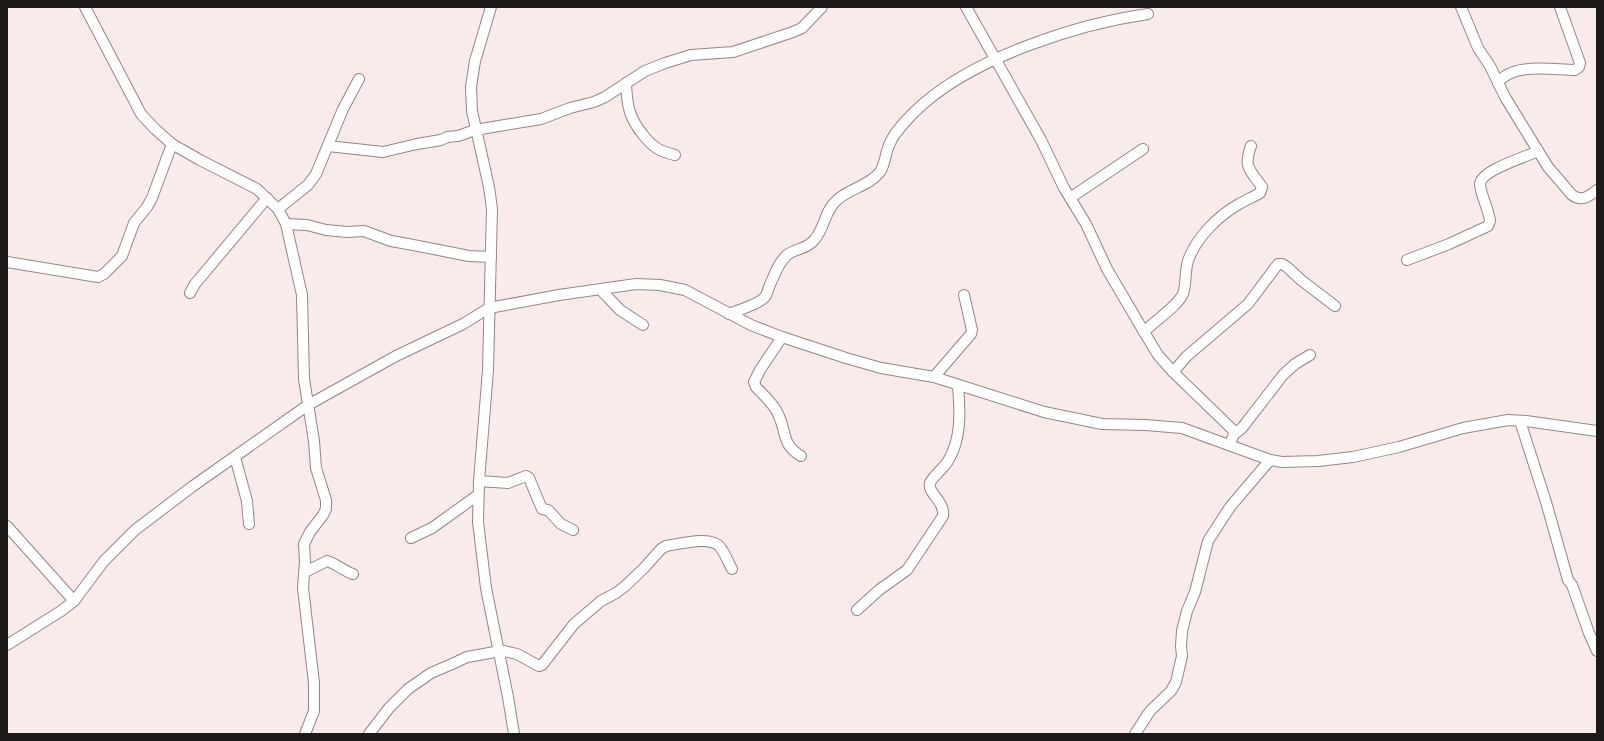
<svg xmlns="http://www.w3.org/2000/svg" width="1604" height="741" font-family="Bitter,serif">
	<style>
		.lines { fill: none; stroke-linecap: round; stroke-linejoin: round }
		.minor-casing { stroke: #928684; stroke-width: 12 }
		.minor { stroke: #fff; stroke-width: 10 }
	</style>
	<rect width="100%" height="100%" fill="#f9ebe9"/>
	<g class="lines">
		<g class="minor-casing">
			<g id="minor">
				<polyline points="85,7 141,114 155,129 172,144 200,160 257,189 278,209 286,224 302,295 304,379 314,441 316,468 326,500 326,509 323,515 310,532 304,544 305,562 303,588 314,683 314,711 305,734"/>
				<polyline points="491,7 475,61 471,87 472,111 489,187 492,209 488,370 479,481 478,522 486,588 508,697 514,734"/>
				<polyline points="966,7 1041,140 1064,188 1086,224 1107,269 1144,332 1158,355 1173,372 1233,430 1234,434 1230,444"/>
				<path d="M 1461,7 L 1478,48 L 1490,66 L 1505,97 L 1548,167 L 1572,195 C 1582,202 1588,197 1597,190"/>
				<path d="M 626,83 C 627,106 629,118 644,136 C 648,141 654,147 660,150 C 665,152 670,154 675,155"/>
				<path d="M 1498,83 C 1512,62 1553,70 1575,70 L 1579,67 L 1580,63 L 1560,7"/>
				<polyline points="328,146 383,152 417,144 441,140 447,137 458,136 475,130 541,119 570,108 594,102 605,97 645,71 665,63 691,55 733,52 793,32 802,28 822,7"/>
				<polyline points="1070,198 1143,149"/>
				<polyline points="278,209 308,185 316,174 343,109 359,79"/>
				<polyline points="286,224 307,225 326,230 347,232 364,231 391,241 408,244 469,256 491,257"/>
				<path d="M 1407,260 L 1449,244 L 1488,226 L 1490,221 C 1489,210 1480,193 1480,184 C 1481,170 1526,157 1538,151"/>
				<polyline points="7,262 98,277 104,274 122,256 134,223 147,207 152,198 172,144"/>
				<polyline points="601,290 620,310 643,325"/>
				<polyline points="190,293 195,284 267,198"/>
				<path d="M 729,314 C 738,310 757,305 764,298 C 767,295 768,290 769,287 C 774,276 778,263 787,255 C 796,248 808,249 815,239 C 825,227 825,210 837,200 C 850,188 869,186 880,172 C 886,163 885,152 890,143 C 895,131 913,113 923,104 C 977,57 1077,24 1148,14"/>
				<path d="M 1144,332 C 1155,320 1176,308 1183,294 C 1187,283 1184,270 1189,258 C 1198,236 1218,216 1239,204 C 1246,200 1253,197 1260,193 L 1262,187 C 1250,170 1243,167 1251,146"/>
				<path d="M 782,337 L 760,370 L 754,382 L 756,387 C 763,395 774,404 778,414 C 787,432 781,444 801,456"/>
				<polyline points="1173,372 1187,356 1248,304 1278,264 1282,264 1287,267 1301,280 1335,306"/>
				<polyline points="934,377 971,334 972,330 964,295"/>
				<polyline points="1520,421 1546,502 1568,580 1572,585 1589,633 1597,651"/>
				<polyline points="1234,434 1237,432 1242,428 1283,375 1295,364 1310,355"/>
				<polyline points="235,457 247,501 249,524"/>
				<polyline points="479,481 508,483 526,476 529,478 542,509 548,510 561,524 573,530"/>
				<polyline points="7,526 74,601"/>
				<polyline points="411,538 432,528 478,495"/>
				<path d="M 305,572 L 327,561 C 333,562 344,571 353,574"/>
				<path d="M 857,610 L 879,590 L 907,570 L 943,516 C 945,501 927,493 930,483 C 932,477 944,468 948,461 C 962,438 960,411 958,385"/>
				<polyline points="7,645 61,611 74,601 104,561 135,530 193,486 308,405 396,356 463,324 489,308 559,295 636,284 660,285 685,290 751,325 782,337 846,358 881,368 934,377 1044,412 1102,424 1145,425 1182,428 1270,460 1282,462 1318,461 1353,457 1399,447 1463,428 1508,420 1526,421 1597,431"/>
				<path d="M 369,734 L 389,708 L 408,689 L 431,673 L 452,664 L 467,657 L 495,652 L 499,650 L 517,654 L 539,666 L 542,665 L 574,624 L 601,601 L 616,593 L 624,587 L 644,568 L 661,549 L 666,546 C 680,544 711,535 720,547 C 725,553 728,562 732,569"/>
				<polyline points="1135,734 1150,711 1171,691 1176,682 1182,656 1181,646 1182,631 1187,611 1195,592 1208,541 1230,507 1270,460"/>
			</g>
		</g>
		<use href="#minor" class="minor"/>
	</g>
	<rect width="1604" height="741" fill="none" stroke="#1d1918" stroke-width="16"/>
</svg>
